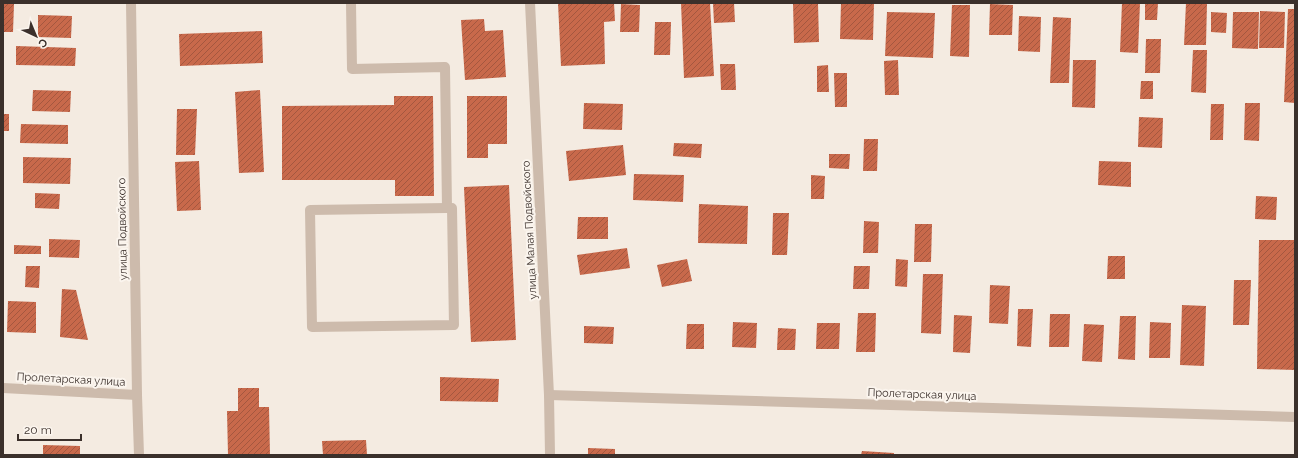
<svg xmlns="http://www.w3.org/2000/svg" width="1298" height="458" font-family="Raleway,sans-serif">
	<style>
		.building { fill: url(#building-hatch) }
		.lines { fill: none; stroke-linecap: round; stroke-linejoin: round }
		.minor { stroke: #cdbbac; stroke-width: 10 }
		.labels { text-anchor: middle; stroke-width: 4; stroke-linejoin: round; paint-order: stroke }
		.street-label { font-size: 11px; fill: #3b302b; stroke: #fbf5ee }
	</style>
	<defs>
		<pattern id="building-hatch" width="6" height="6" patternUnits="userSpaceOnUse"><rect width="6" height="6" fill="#c8694b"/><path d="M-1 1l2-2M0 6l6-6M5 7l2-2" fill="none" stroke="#a4573f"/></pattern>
	</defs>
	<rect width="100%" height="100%" fill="#f4ebe1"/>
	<g class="building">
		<polygon points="558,3 614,3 615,21 604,22 605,64 561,66"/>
		<polygon points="681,3 710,3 714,76 684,78"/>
		<polygon points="713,3 734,3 735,22 714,23"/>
		<polygon points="793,3 818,3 819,42 794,43"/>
		<polygon points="841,3 874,3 873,40 840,39"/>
		<polygon points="1122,3 1140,3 1138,53 1120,52"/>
		<polygon points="1145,3 1158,3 1157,20 1145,20"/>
		<polygon points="1186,3 1207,3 1206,45 1184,45"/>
		<polygon points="3,4 14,4 13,32 3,32"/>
		<polygon points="621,4 640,5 639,32 620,32"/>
		<polygon points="990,4 1013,5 1012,35 989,35"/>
		<polygon points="952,5 970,5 969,57 950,56"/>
		<polygon points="1288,9 1295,9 1295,103 1284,102"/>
		<polygon points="1260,11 1285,12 1284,48 1259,48"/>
		<polygon points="887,12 935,13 933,58 885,56"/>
		<polygon points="1211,12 1227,13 1226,33 1211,32"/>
		<polygon points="1233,12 1259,12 1258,49 1232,48"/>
		<polygon points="38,15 72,16 71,38 38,37"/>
		<polygon points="1019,16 1041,17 1040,52 1018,51"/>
		<polygon points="1053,17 1071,18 1069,83 1050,83"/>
		<polygon points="484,19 485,31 503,30 506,77 465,80 461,20"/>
		<polygon points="655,22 671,22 670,55 654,55"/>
		<polygon points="262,31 263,63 180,66 179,34"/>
		<polygon points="1146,39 1161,39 1160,73 1145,73"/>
		<polygon points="16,46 76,48 75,66 16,65"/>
		<polygon points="1193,50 1207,50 1206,93 1191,92"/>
		<polygon points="898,60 899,95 885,95 884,61"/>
		<polygon points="1073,60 1096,60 1095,108 1072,107"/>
		<polygon points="720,64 735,64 736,90 721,90"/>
		<polygon points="828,65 829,92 817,92 817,66"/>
		<polygon points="834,73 847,73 847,107 835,107"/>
		<polygon points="1141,81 1153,81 1153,99 1140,99"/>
		<polygon points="33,90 71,91 70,112 32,111"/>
		<polygon points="260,90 264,172 239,173 235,92"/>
		<polygon points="394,96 433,96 434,196 395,196 395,180 282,180 282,106 394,105"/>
		<polygon points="467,96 507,96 507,144 488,144 488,158 467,158"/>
		<polygon points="584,103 623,104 622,130 583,129"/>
		<polygon points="1245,103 1260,103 1259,141 1244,140"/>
		<polygon points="1211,104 1224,104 1223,140 1210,140"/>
		<polygon points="177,109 197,109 195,155 176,155"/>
		<rect x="3" y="114" width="6" height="17"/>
		<polygon points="1139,117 1163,118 1162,148 1138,147"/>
		<polygon points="21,124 68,125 68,144 20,143"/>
		<polygon points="864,139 878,139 877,171 863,171"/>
		<polygon points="674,143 702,144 701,158 673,156"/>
		<polygon points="623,145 626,175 569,181 566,151"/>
		<polygon points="829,154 850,154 849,169 829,168"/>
		<polygon points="23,157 71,158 70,184 23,183"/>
		<polygon points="199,161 201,210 177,211 175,162"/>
		<polygon points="1099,161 1131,162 1131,187 1098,185"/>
		<polygon points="634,174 684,175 683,202 633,200"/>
		<polygon points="811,175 825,176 824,199 811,199"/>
		<polygon points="509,185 516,340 471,342 464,187"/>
		<polygon points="35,193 60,194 59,209 35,208"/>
		<polygon points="1256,196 1277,197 1276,220 1255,219"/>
		<polygon points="699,204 748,206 747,244 698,243"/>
		<polygon points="773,213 789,213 787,255 772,255"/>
		<polygon points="578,217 608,217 608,239 577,239"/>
		<polygon points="864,221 879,222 878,253 863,253"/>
		<polygon points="915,224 932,224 931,262 914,262"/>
		<polygon points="49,239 80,240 79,258 49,257"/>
		<polygon points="1259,240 1295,240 1295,370 1257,369"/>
		<polygon points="14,245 41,246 41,254 14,254"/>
		<polygon points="627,248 630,268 580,275 577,255"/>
		<polygon points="1108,256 1125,256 1125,279 1107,279"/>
		<polygon points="687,259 692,281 662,287 657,265"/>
		<polygon points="896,259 908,260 907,287 895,286"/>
		<polygon points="26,266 40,266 39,288 25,287"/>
		<polygon points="854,266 870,266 869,289 853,289"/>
		<polygon points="923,274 943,274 941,334 921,333"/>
		<polygon points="1234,280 1251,280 1249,325 1233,325"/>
		<polygon points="990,285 1010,286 1008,324 989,323"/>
		<polygon points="62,289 76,290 88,340 60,337"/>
		<polygon points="8,301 36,302 36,333 7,332"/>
		<polygon points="1182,305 1206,306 1204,366 1180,365"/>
		<polygon points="1018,309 1033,309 1031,347 1017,346"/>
		<polygon points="858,313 876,313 875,352 856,352"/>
		<polygon points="1050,314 1070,314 1069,347 1049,347"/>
		<polygon points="954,315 972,316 970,353 953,352"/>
		<polygon points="1120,316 1136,316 1135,360 1118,359"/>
		<polygon points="733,322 757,323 756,348 732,347"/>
		<polygon points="1150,322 1171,323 1170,358 1149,358"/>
		<polygon points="817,323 840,323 839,349 816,349"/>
		<polygon points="687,324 704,324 704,349 686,349"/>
		<polygon points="1084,324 1104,325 1102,362 1082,361"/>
		<polygon points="584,326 614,327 613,344 584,343"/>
		<polygon points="778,328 796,329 795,350 777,350"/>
		<polygon points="440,377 499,379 498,402 440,401"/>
		<polygon points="238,388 259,388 259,407 269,407 270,455 228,455 227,411 238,411"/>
		<polygon points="366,440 367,455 323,455 322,441"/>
		<polygon points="43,445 80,446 80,455 43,455"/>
		<polygon points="588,448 615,449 615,455 588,455"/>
		<polygon points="862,451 894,453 894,455 861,455"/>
	</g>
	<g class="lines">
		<g class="minor">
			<polyline points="131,3 137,395 139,455"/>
			<polyline points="351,3 352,69 445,67 447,208"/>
			<polyline points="530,3 549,395 550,455"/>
			<polygon points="447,208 452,208 454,325 312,327 310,210"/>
			<polyline points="3,388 137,395"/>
			<polyline points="549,395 1295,417"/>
		</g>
	</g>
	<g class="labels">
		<g class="street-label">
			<text transform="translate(122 229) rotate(-91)" y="4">улица Подвойского</text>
			<text transform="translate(529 230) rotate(-93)" y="4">улица Малая Подвойского</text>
			<text transform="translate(71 379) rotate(3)" y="4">Пролетарская улица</text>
			<text transform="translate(922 394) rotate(2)" y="4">Пролетарская улица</text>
		</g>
	</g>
	<rect width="1298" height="458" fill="none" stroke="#3b302b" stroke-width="8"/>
	<g transform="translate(36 36) rotate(136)" stroke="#fbf5ee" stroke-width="3" paint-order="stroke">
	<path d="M0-3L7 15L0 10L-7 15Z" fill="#3b302b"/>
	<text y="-6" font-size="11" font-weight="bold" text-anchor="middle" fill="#3b302b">С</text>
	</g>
	<path d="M18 434v6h63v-6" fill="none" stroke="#3b302b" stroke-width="2"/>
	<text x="24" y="434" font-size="12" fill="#3b302b" stroke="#fbf5ee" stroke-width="3" paint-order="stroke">20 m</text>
</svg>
